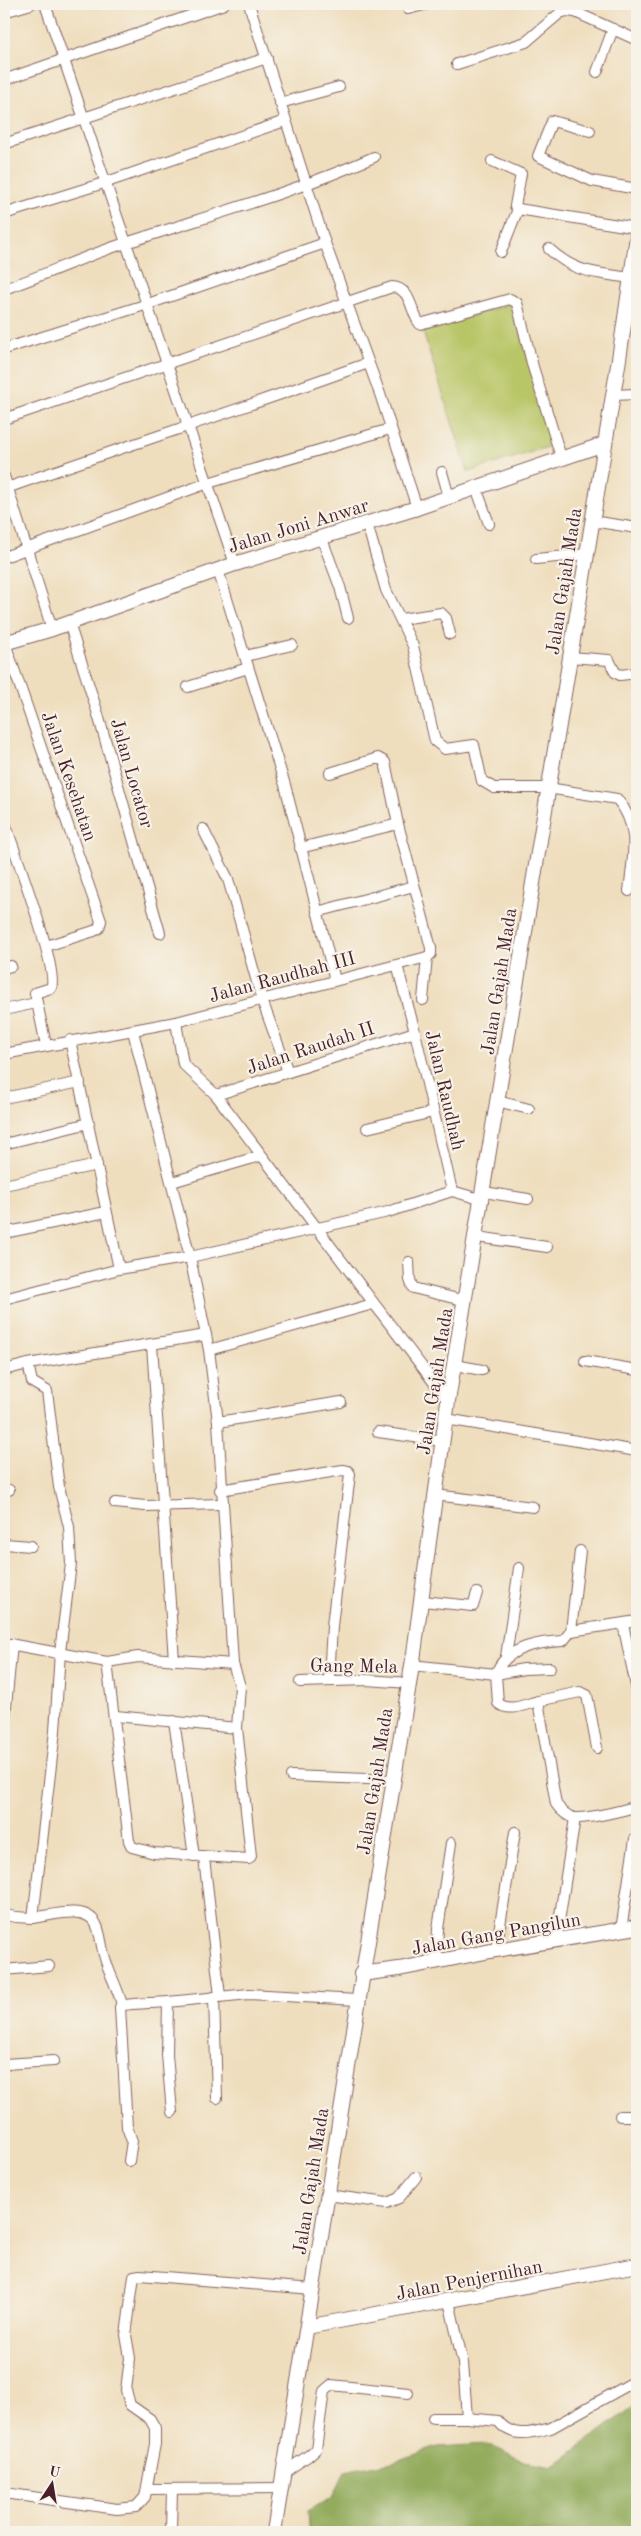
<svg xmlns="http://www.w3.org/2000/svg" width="641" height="2536" font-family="'Old Standard TT',serif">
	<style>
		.green { fill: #b9c668; stroke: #82724a }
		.forest { fill: #92ab5c; stroke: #6e6544 }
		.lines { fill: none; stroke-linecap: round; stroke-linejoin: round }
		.street-casing { stroke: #84625e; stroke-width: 12 }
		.secondary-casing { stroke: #84625e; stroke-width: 16 }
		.street { stroke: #fff; stroke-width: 10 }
		.secondary { stroke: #fff; stroke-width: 14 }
		.labels { text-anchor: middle; stroke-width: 4.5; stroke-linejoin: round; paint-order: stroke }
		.street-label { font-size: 19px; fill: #4a1f2b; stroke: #f7f3e8 }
	</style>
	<rect width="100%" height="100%" fill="#f7f3e8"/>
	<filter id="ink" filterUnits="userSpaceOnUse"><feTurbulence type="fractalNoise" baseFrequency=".02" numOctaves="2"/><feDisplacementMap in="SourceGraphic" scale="10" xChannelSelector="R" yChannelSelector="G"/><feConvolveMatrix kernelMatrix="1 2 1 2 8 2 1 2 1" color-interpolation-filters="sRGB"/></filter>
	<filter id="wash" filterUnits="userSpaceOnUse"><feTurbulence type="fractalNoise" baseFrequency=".0096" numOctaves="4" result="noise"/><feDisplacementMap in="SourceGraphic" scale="20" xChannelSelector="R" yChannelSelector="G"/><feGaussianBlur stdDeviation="1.12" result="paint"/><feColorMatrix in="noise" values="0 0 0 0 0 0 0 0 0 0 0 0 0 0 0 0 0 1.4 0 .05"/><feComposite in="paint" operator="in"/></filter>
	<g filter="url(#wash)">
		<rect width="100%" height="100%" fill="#efdebe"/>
		<polygon class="green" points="512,303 554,445 468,472 423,332"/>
		<polygon class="forest" points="637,2404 637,2532 311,2532 308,2528 307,2512 333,2497 345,2471 392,2462 438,2447 487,2444 524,2461 554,2466"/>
	</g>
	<g filter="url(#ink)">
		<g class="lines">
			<g class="street-casing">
				<g id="street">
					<polyline points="45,4 235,564"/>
					<polyline points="249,4 325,243 380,394 417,508"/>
					<polyline points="576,4 575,12 637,40"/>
					<polyline points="408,9 428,4"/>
					<polyline points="4,12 31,4"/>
					<polyline points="457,64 526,42 560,13 566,11 575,12"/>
					<polyline points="597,72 613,29"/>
					<polyline points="4,80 224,4"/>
					<polyline points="280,103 339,87"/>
					<polyline points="590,131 552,121 538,156 592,181 637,189"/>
					<polyline points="4,144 267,58"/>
					<polyline points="492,161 521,174 515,206 518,209"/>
					<polyline points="4,214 104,183 285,121"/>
					<path d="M 549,249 C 577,274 593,272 630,278"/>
					<polyline points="501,252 518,209 637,228"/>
					<path d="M 4,289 C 46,275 86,255 129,242 C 211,215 295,192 374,157"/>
					<polyline points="4,349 148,304 325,243"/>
					<polyline points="613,395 637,394"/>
					<path d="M 4,419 L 392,287 C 412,288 410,312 420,324 L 503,301 L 510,299 L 517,303 L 533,367 L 561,457"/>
					<polyline points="442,472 449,497"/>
					<polyline points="4,476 52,629"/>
					<polyline points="476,487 489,524"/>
					<path d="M 4,489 C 125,446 248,407 368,363"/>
					<polyline points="592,521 637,528"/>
					<path d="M 367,524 L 386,590 L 413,646 L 435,741 L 445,749 L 474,745 L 482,781 L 494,788 L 548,788 L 617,799 C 641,827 633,856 629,891"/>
					<polyline points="322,539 340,587 348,618"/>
					<polyline points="4,557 208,483 390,429"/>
					<polyline points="536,559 587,554"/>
					<polyline points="218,570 285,785 335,980"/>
					<polyline points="401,619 441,613 446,618 450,634"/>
					<polyline points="69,623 97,711 160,933"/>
					<polyline points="5,643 101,921 99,928 94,931 46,946"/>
					<polyline points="245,656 292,645"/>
					<polyline points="570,657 609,660 615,672 620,675 637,673"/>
					<polyline points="188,687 248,668"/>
					<path d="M 4,820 C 12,845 60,971 51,988 L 35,993 L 46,1045"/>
					<polyline points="203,829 228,879 262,1000 288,1072"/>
					<polyline points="300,848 398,824"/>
					<polyline points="317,912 414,886"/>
					<polyline points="397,965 415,1032 452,1191 483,1200"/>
					<polyline points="4,968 11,966"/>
					<polyline points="423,1000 427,957"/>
					<polyline points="4,1010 36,1003"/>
					<polyline points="176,1022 183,1064 216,1095 448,1401"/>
					<polyline points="133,1031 190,1257 209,1350 218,1422 233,1664"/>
					<polyline points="70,1040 119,1269"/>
					<polyline points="4,1054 176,1022 427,957 431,954 431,948 398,824 385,762 378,758 330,773"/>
					<polyline points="216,1095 415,1032"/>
					<polyline points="4,1098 80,1082"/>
					<polyline points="497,1101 529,1109"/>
					<polyline points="367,1128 433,1112"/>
					<polyline points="4,1144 89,1123"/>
					<polyline points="172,1182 260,1156"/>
					<polyline points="4,1185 97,1165"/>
					<polyline points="484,1192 528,1199"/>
					<polyline points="4,1233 106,1212"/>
					<polyline points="477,1237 547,1247"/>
					<polyline points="409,1262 410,1280 413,1288 466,1301"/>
					<polyline points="4,1299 119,1269 190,1257 388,1212 452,1191"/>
					<polyline points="152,1345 174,1660"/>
					<polyline points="209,1350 373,1304"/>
					<polyline points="585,1361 637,1370"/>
					<polyline points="28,1364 32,1382 47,1391 59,1487 69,1527 71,1564 60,1652 55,1731 33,1918"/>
					<polyline points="455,1365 482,1370"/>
					<polyline points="4,1370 28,1364 206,1335"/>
					<polyline points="446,1419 637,1451"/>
					<polyline points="218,1422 341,1402"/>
					<polyline points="378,1432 443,1441"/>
					<polyline points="4,1490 9,1490"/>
					<polyline points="220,1490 343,1470 348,1471 350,1474 332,1626 329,1680"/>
					<polyline points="435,1495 533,1507"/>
					<polyline points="115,1503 145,1506 222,1504"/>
					<polyline points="4,1544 31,1546"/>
					<polyline points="422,1601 473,1606 477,1593"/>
					<polyline points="623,1624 637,1691"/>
					<polyline points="571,1631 580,1551"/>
					<polyline points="4,1643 107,1662 138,1657 233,1664 240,1686 237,1728 251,1856 249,1859 154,1853 132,1847 129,1841 107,1662"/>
					<polyline points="506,1657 519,1568"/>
					<path d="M 411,1665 L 496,1674 C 505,1647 538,1642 563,1641 L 571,1631 L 637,1621"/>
					<path d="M 550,1668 L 524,1669 L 496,1674 L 498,1703 C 509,1713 526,1704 538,1701 L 556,1804 C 560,1810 568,1817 575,1818 C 588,1819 625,1810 637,1806"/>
					<polyline points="300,1682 367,1680 409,1683"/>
					<polyline points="538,1701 580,1692 587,1695 597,1748"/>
					<polyline points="116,1716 237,1728"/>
					<polyline points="174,1721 194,1856"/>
					<polyline points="4,1727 12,1644"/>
					<polyline points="291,1776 393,1780"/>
					<polyline points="204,1858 220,1996"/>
					<path d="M 4,1915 C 13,1917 22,1918 31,1918 C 48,1917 85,1903 96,1924 C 101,1933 101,1947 105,1958 C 109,1974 118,1988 122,2005"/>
					<polyline points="621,1930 635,1839"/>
					<polyline points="556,1941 575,1818"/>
					<polyline points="496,1950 515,1832"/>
					<polyline points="436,1961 438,1929 451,1843"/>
					<polyline points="4,1970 49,1966"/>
					<polyline points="214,1997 217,2098"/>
					<polyline points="4,2064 54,2061"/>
					<polyline points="172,2112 167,2055 168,2002 249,1994 357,2000"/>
					<polyline points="620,2116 637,2116"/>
					<path d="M 129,2161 L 132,2141 L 127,2127 L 120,2007 C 124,2003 159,2003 168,2002"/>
					<polyline points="327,2195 387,2203 399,2198 416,2177"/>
					<polyline points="433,2418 467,2418 463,2363 449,2301"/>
					<path d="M 467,2418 L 498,2421 C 512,2439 531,2433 551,2428 L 637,2380"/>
					<polyline points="283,2473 308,2456 316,2449 324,2391 331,2385 408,2393"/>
					<polyline points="148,2489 281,2488"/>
					<polyline points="4,2493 117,2509 136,2507 145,2497 155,2444 155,2428 150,2419 130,2405 126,2390 130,2358 126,2335 134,2276 140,2275 313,2289"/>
					<polyline points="171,2530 172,2490"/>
				</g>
			</g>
			<g class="secondary-casing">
				<g id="secondary">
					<polyline points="4,643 52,629 235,564 417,508 604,444"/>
					<polyline points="361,1974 399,1969 496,1950 637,1927"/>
					<polyline points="307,2327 637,2265"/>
					<polyline points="274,2532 414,1653 448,1401 619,359 637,236"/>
				</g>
			</g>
			<use href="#street" class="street"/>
			<use href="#secondary" class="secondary"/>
		</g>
	</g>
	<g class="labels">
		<g class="street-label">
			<text transform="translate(298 525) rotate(-17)" y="7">Jalan Joni Anwar</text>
			<text transform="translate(563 581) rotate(-81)" y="7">Jalan Gajah Mada</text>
			<text transform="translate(133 773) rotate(74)" y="7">Jalan Locator</text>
			<text transform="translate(70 776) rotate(71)" y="7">Jalan Kesehatan</text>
			<text transform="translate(282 976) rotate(-15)" y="7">Jalan Raudhah III</text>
			<text transform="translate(498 981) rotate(-81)" y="7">Jalan Gajah Mada</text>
			<text transform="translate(310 1047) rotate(-18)" y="7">Jalan Raudah II</text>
			<text transform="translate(446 1090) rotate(77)" y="7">Jalan Raudhah</text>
			<text transform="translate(434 1381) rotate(-81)" y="7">Jalan Gajah Mada</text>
			<text transform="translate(354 1665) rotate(1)" y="7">Gang Mela</text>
			<text transform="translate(374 1781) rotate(-81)" y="7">Jalan Gajah Mada</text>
			<text transform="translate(496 1933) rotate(-10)" y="7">Jalan Gang Pangilun</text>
			<text transform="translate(310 2181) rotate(-81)" y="7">Jalan Gajah Mada</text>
			<text transform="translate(469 2279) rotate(-11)" y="7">Jalan Penjernihan</text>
		</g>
	</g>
	<rect width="641" height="2536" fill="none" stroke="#f7f3e8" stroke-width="20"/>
	<g transform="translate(52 2484) rotate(12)" stroke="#f7f3e8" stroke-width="4" paint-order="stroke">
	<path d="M0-4L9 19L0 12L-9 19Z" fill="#4a1f2b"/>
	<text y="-8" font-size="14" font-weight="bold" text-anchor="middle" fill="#4a1f2b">U</text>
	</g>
</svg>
